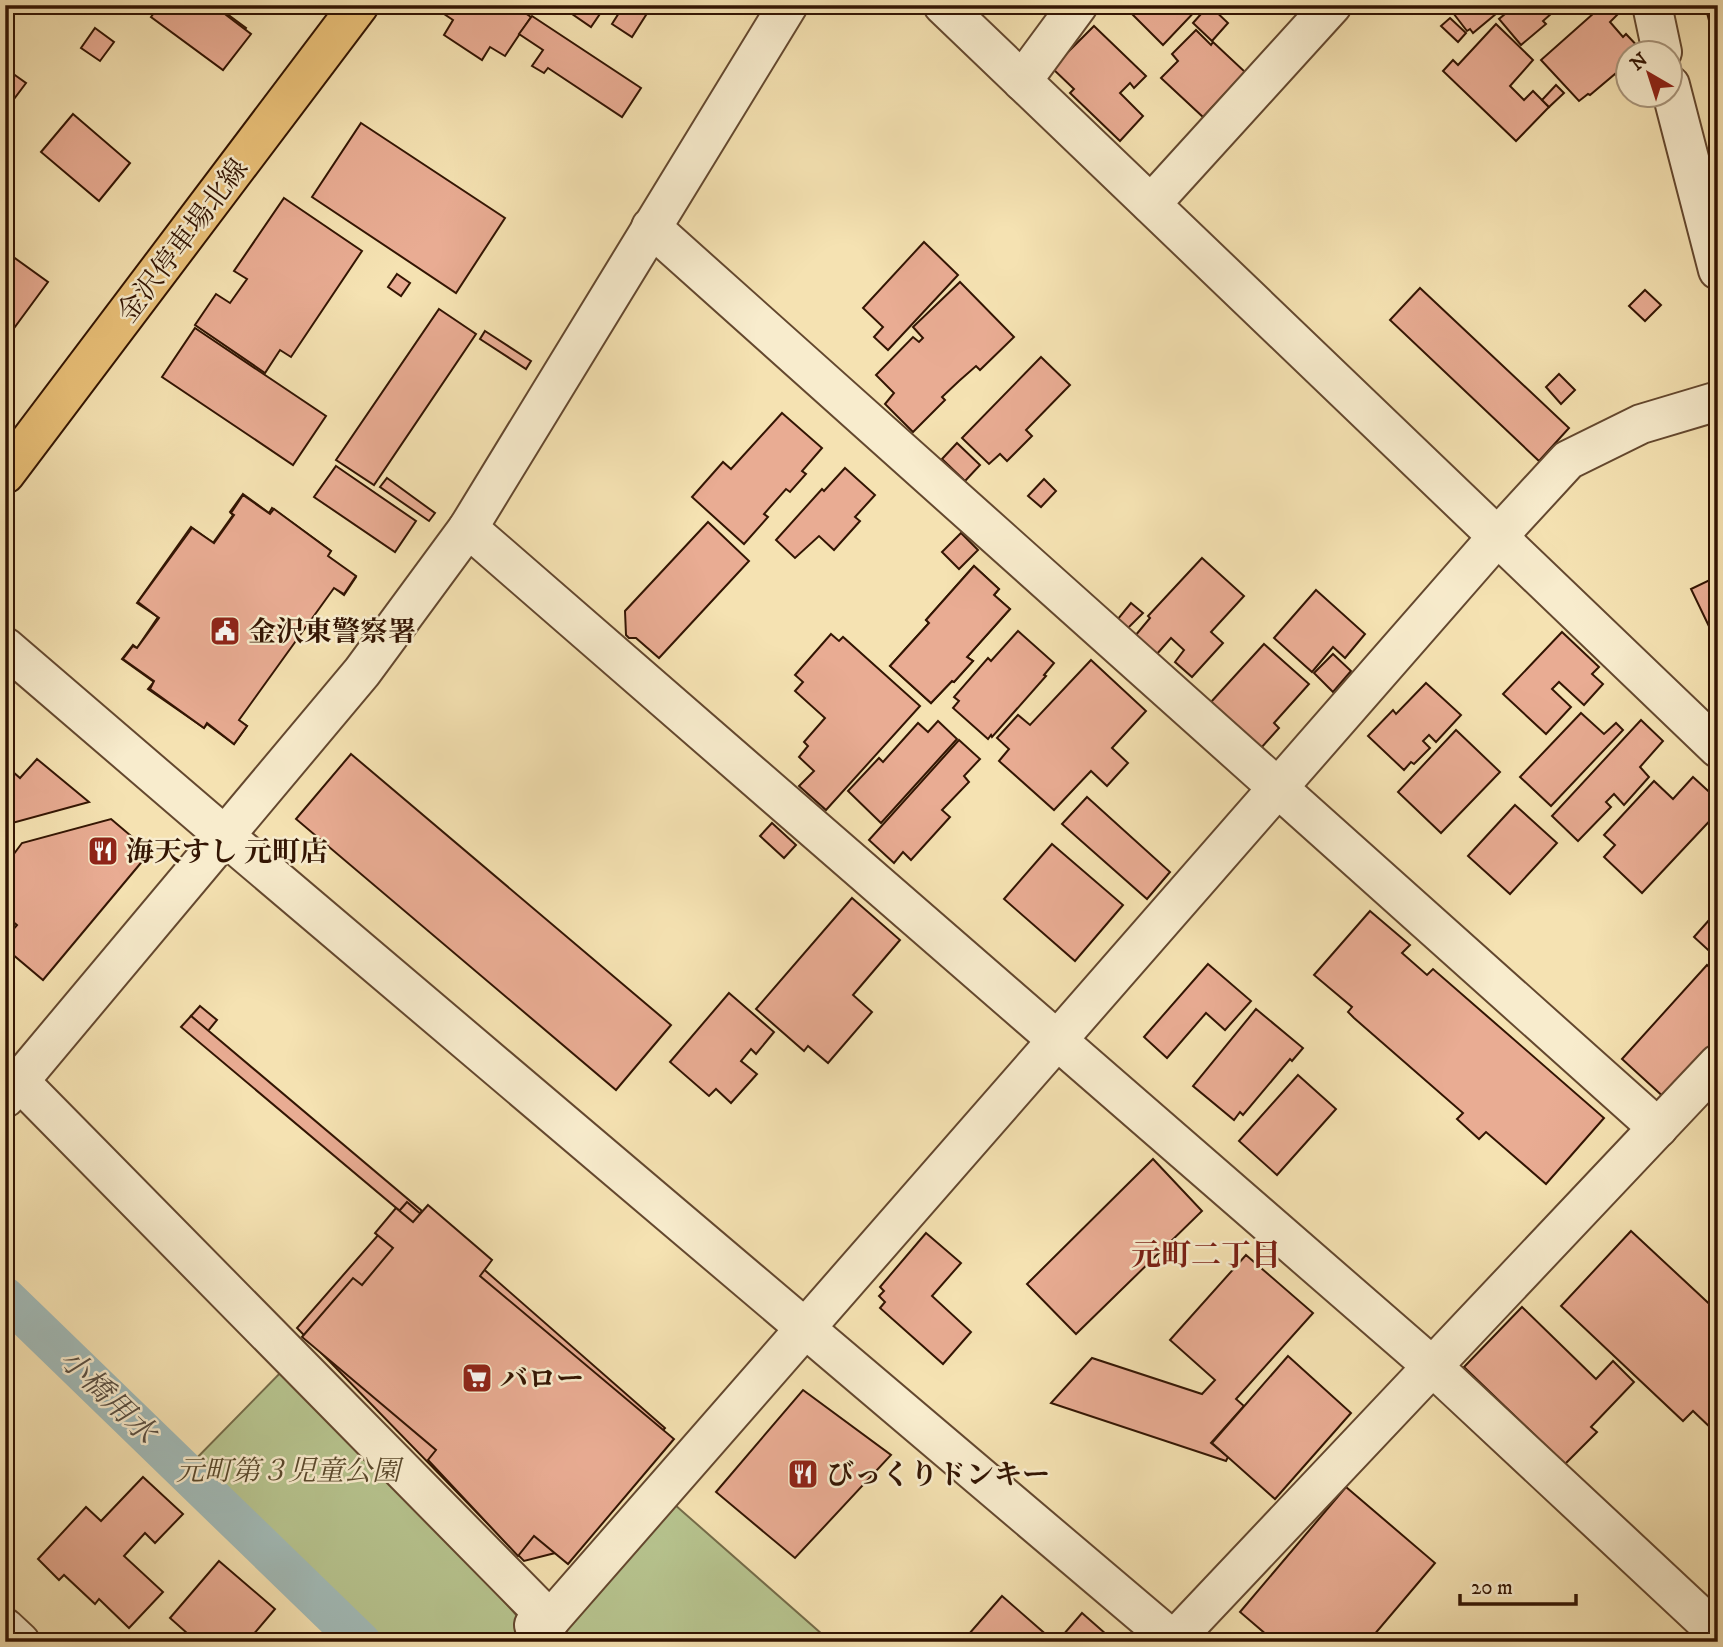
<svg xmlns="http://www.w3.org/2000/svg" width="1723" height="1647" font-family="'IM FELL DW Pica','Noto Serif JP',serif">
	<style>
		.green { fill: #b7c48f; stroke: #756c49; stroke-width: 2 }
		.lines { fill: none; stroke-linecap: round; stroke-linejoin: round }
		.canal { stroke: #a2bbb8; stroke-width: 40 }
		.building { fill: #e9ac93; stroke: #331503; stroke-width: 2 }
		.minor-casing { stroke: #64482f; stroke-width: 42 }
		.major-casing { stroke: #331503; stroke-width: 42 }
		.minor { stroke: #f8eccd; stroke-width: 38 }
		.major { stroke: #eac179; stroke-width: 38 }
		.labels { text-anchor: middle; stroke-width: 5; stroke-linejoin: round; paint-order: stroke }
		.street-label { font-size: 28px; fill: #331503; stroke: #f8eccd }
		.poi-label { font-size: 28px; font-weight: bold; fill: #331503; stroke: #f8eccd; text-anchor: start }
		.park-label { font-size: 28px; font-style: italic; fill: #5b4a2d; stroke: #f8eccd }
		.neighbourhood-label { font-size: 30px; font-weight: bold; fill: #7a1f14; stroke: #f8eccd }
		.water-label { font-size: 30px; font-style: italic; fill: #5a4f42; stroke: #f8eccd }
	</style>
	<rect width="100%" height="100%" fill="#f5e2b2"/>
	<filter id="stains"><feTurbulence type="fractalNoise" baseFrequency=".00286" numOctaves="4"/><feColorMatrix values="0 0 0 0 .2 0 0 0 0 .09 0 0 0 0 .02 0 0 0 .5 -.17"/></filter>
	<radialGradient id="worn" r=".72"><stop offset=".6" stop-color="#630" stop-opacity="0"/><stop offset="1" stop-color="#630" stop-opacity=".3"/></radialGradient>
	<polygon class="green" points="289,1364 519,1618 666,1497 831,1642 361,1642 185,1470"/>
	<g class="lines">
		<polyline class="canal" points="5,1297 361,1642"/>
	</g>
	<g class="building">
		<polygon points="153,5 215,5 246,28 220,63 149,11"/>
		<polygon points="160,5 213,5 251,34 223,70 151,17"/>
		<polygon points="441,5 513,5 531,17 505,56 490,47 482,60 444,35 453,20 438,10"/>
		<polygon points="559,5 606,5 591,27"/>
		<polygon points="624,5 631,5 646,15 632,37 612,24"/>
		<polygon points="1123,5 1201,5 1163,45"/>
		<polygon points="1209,5 1228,23 1212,41 1193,23"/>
		<polygon points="1447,5 1501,5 1503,8 1473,33 1470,29 1467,31"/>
		<polygon points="1516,5 1561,5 1543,21 1546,24 1521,45 1499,19"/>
		<polygon points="1603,5 1627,5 1610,22 1623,37 1626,34 1643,52 1628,52 1628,72 1620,80 1615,74 1590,95 1588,94 1579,101 1541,60"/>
		<polygon points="1705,5 1718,5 1718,31 1712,32"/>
		<polygon points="532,16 641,88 622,117 548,68 544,73 532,66 543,50 519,34"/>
		<polygon points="1450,18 1466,33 1458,42 1441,26"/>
		<polygon points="1496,24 1533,60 1510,86 1524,100 1533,91 1549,107 1516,141 1443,71 1453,60 1458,65"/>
		<polygon points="1094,26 1146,76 1134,88 1130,83 1120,93 1143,116 1120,141 1070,93 1074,89 1052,68"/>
		<polygon points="95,28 114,42 100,61 81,48"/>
		<polygon points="1196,30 1211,45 1213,42 1245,72 1203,117 1161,78 1178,61 1172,54"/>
		<polygon points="5,68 26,83 5,111"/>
		<polygon points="1556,85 1564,93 1549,107 1542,100"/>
		<polygon points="73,114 130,163 99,201 41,152"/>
		<polygon points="361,123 505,218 456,293 312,197"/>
		<polygon points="284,198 362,251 291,357 280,350 265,373 195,325 216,294 230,303 247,279 234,271"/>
		<polygon points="924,242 958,275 888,350 874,337 883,327 863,308"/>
		<polygon points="5,251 48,282 9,335 5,333"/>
		<polygon points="397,274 410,283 401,296 388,287"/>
		<polygon points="960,282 1014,337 980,370 976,366 959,381 942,397 945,400 913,432 885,404 894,393 876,375 913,337 919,342 923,338 913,327"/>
		<polygon points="1420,288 1569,428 1539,461 1390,320"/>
		<polygon points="1645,290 1661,305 1645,321 1629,306"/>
		<polygon points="439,309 476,334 374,485 336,460"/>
		<polygon points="195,328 326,416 293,465 162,377"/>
		<polygon points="485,331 531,361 526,369 480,339"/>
		<polygon points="1041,357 1070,385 1026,430 1032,436 1007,461 1000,454 989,464 962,438"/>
		<polygon points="1559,374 1575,390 1561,404 1546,387"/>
		<polygon points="782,413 822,448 802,471 806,474 790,492 786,489 764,514 768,517 744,544 692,497 723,462 731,469"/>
		<polygon points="957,443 980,465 965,481 942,459"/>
		<polygon points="336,466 416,521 395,552 314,497"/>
		<polygon points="845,468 875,495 855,517 860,521 834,550 819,536 795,558 776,540 822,489 824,491"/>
		<polygon points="387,478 435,513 429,521 380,487"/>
		<polygon points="1044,479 1056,491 1041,507 1028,496"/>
		<polygon points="243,494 269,513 272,508 331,551 327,556 356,577 344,595 333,587 238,720 247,726 234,744 207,724 204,728 148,689 154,682 122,659 133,645 137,648 158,617 137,603 191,527 213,543 233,515 230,512"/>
		<polygon points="243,495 270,514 274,509 331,551 328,556 356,576 344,594 334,588 239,720 247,726 234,744 207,723 204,728 150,689 154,681 123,659 133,646 137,648 159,618 138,602 192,528 214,543 234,515 231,513"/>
		<polygon points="708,522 749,561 659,658 636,638 629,638 626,635 625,611"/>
		<polygon points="961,533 978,550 959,569 942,552"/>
		<polygon points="1202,558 1244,596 1211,632 1223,643 1192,677 1175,662 1184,650 1171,638 1156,655 1135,636 1150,618 1148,616"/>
		<polygon points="974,566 999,589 994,595 1010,609 967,657 973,661 954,682 952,681 931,703 890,666 929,623 926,620"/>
		<polygon points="974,566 999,589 994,595 1010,609 967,657 973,661 954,682 952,681 931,703 890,666 929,623 926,620"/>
		<polygon points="1718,576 1718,645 1691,589"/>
		<polygon points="1316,590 1365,634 1345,658 1333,647 1312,672 1274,638"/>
		<polygon points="1131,603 1143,613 1128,628 1117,620"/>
		<polygon points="1018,631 1054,663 1044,675 1046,676 992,737 991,735 988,739 953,708 959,701 954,697 988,658 991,661"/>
		<polygon points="1562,632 1599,667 1592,674 1603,684 1584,705 1559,682 1552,689 1571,707 1546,734 1503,694"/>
		<polygon points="831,634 839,641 843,637 920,706 826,810 799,786 814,771 799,757 808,746 804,742 825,718 795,691 803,682 795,675"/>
		<polygon points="1264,644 1309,684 1274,723 1279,728 1261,748 1211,702"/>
		<polygon points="1333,654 1351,671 1333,692 1314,673"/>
		<polygon points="1091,660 1146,711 1112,748 1128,763 1107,786 1091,771 1054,810 999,761 1009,749 997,738 1018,715 1030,725"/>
		<polygon points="1426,683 1461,715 1436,742 1429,735 1423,741 1430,748 1414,764 1411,762 1404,770 1368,736 1393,710 1396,714"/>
		<polygon points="1581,713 1604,734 1616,723 1623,730 1551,806 1520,777"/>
		<polygon points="1641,720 1663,741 1640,767 1649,777 1624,805 1614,794 1606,802 1611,807 1578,841 1552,816"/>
		<polygon points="938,721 957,739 881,823 848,791 879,758 883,762 918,723 928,732"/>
		<polygon points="1456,730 1500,772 1441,833 1398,792"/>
		<polygon points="959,740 980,759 964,776 969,782 942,810 950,817 911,860 903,852 894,863 869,840"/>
		<polygon points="351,754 671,1025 616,1090 296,819"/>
		<polygon points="37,759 89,802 5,825 5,765 20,778"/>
		<polygon points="1693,777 1718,800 1718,812 1642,893 1604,857 1615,845 1604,835 1654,781 1673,799"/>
		<polygon points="1087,797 1170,872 1147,899 1062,824"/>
		<polygon points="1515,805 1557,843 1510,894 1468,856"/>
		<polygon points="111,819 150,852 43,980 5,948 5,939 17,925 5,915 5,866 22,843"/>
		<polygon points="772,823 796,845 784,858 760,836"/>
		<polygon points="1052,844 1123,905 1075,961 1004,899"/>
		<polygon points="852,898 900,940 853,995 872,1012 828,1063 808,1046 804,1051 756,1009"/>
		<polygon points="1718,910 1718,959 1694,937"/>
		<polygon points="1370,911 1410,945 1402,953 1427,975 1433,969 1604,1118 1546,1184 1486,1132 1479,1139 1457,1119 1463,1113 1354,1018 1348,1012 1352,1007 1314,975"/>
		<polygon points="1208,964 1251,1001 1225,1030 1206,1013 1167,1058 1144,1037"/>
		<polygon points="1707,965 1718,975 1718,1044 1667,1100 1622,1059"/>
		<polygon points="729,993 774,1032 756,1054 751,1049 741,1061 757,1074 731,1103 716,1089 709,1096 670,1062"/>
		<polygon points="200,1006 217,1020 208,1031 191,1016"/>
		<polygon points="1256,1009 1303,1048 1292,1061 1290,1059 1243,1115 1240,1112 1234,1120 1193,1086"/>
		<polygon points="191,1016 422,1211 413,1222 181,1027"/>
		<polygon points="1298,1075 1336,1109 1277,1175 1239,1141"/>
		<polygon points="1153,1159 1202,1211 1076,1334 1027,1284"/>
		<polygon points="407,1202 665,1428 555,1553 524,1561 297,1328"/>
		<polygon points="428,1205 492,1260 480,1276 674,1439 568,1564 534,1536 518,1556 428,1460 436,1450 302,1337 353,1278 362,1285 393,1248 375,1233 396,1208 413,1222"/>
		<polygon points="1631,1231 1718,1312 1718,1424 1713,1430 1693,1411 1683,1421 1561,1306"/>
		<polygon points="926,1233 961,1263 932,1296 971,1332 943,1364 880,1308 885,1302 879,1296 884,1291 880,1287"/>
		<polygon points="1246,1255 1313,1313 1236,1399 1244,1406 1211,1443 1228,1457 1226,1461 1051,1403 1092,1358 1202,1394 1215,1380 1170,1340"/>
		<polygon points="1522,1307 1596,1379 1613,1361 1634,1382 1591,1427 1597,1432 1565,1464 1464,1367"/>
		<polygon points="1288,1356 1351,1413 1275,1499 1212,1443"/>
		<polygon points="803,1390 891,1455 795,1558 716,1492"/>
		<polygon points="143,1477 183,1514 155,1543 145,1533 124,1556 163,1592 129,1628 99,1599 95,1604 64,1575 59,1580 38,1559 86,1507 101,1521"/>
		<polygon points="1346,1487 1435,1563 1368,1642 1275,1642 1240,1612"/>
		<polygon points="219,1561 275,1609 247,1642 238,1642 230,1635 224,1642 197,1642 170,1618"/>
		<polygon points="1002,1596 1050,1638 1047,1642 962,1642"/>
		<polygon points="1082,1613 1115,1642 1057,1642"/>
	</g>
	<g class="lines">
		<g class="minor-casing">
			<g id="minor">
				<polyline points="943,5 1718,748"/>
				<polyline points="1652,5 1662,52"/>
				<polyline points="1022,81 1078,5"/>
				<polyline points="1670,85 1718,270"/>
				<polyline points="1151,204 1332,5"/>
				<polyline points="651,227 1658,1128"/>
				<polyline points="468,528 1432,1366 1718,1633"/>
				<polyline points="5,647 225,836 1175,1642"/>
				<polyline points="20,1082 550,1620"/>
				<polyline points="5,1098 362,672 468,528 788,5"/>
				<polyline points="5,1628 20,1642"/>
				<polyline points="539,1642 534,1625 550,1620 1498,536 1568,460 1641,424 1718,401"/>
				<polyline points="1172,1642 1718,1064"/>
			</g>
		</g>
		<g class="major-casing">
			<polyline id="major" points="5,474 359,5"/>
		</g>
		<use href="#minor" class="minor"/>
		<use href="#major" class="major"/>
	</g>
	<defs>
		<g id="civic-square" transform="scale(1.575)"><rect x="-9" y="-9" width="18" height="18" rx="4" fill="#8f2418" stroke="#f8eccd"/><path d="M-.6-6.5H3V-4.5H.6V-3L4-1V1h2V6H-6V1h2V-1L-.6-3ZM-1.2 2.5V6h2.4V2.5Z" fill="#fff"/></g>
		<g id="restaurant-square" transform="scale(1.575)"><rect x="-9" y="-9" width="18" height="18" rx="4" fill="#8f2418" stroke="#f8eccd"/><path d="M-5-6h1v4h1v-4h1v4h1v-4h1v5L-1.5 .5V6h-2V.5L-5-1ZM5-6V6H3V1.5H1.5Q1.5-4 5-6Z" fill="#fff"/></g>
		<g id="supermarket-square" transform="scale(1.575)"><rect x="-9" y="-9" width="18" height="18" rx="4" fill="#8f2418" stroke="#f8eccd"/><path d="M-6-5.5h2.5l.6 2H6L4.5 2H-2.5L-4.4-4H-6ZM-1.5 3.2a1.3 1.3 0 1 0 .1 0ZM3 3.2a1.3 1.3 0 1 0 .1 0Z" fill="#fff"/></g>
	</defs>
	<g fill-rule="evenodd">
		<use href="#civic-square" x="225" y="631"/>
		<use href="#restaurant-square" x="103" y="851"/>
		<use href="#supermarket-square" x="477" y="1378"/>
		<use href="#restaurant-square" x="803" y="1474"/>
	</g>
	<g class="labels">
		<g class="street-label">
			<text transform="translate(182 240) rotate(-53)" y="10">金沢停車場北線</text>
		</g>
		<g class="poi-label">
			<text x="248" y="641">金沢東警察署</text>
			<text x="126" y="861">海天すし 元町店</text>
			<text x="500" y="1388">バロー</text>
			<text x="826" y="1484">びっくりドンキー</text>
		</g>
		<g class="park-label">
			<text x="288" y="1480">元町第３児童公園</text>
		</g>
		<g class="neighbourhood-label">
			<text x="1206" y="1265">元町二丁目</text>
		</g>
		<g class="water-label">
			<text transform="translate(108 1396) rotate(44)" y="10">小橋用水</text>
		</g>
	</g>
	<rect width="1723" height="1647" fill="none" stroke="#f5e2b2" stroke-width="28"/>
	<rect x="7" y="7" width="1709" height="1633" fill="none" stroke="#331503" stroke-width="3.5"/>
	<rect x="14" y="14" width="1695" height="1619" fill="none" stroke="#331503" stroke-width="2"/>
	<g transform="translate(1649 74) rotate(321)"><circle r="33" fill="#f8eccd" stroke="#a9967c" stroke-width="2"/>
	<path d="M0-5L12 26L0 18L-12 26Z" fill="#8f2418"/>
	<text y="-10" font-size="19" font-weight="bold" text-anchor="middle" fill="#331503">N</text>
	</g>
	<path d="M1460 1594v10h116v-10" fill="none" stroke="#331503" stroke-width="3.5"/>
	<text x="1471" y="1594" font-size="21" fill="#331503" stroke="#f8eccd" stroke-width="5" paint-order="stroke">20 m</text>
	<rect width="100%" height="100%" filter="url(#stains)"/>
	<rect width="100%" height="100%" fill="url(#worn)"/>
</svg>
